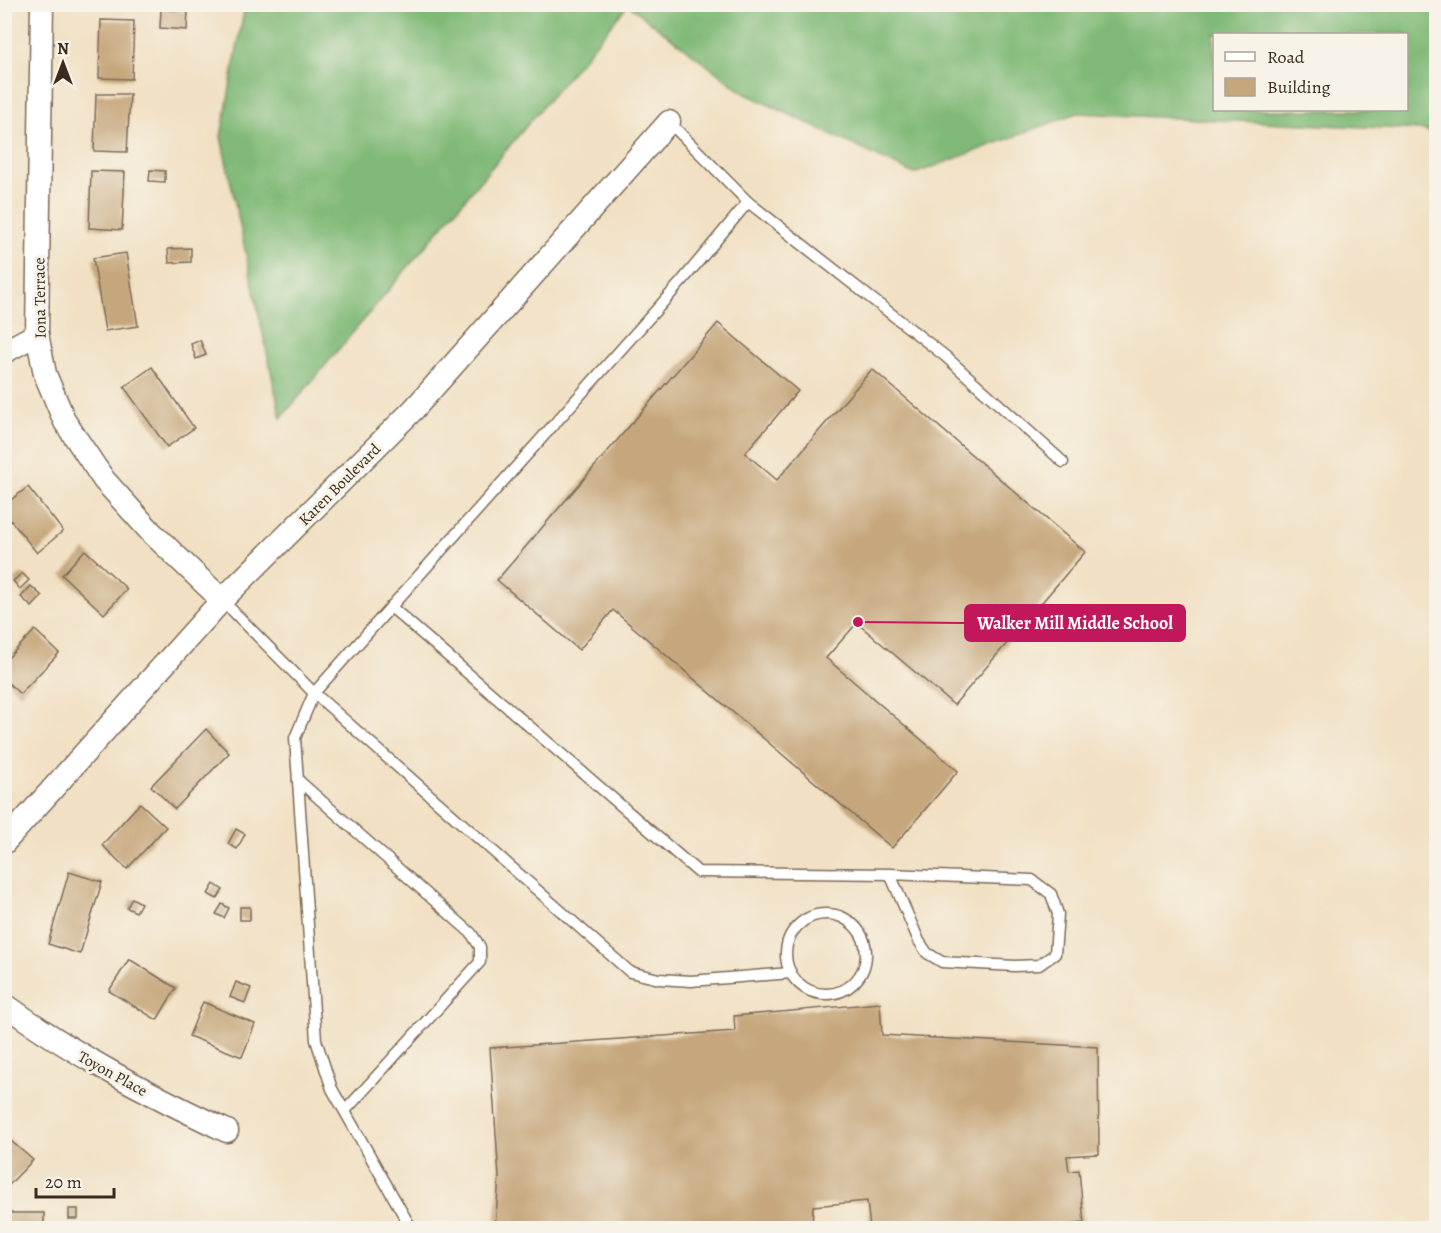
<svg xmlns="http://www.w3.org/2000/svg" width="1441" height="1233" font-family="Alegreya,serif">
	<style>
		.forest { fill: #80b977; stroke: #5e724a; stroke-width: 1.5; fill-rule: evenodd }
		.building { fill: #c6a77d }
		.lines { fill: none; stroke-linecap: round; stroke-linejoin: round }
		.service-casing { stroke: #7b6a58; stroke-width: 13 }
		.minor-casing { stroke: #7b6a58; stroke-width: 25 }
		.service { stroke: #fff; stroke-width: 10 }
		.minor { stroke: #fff; stroke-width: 22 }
		.labels { text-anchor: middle; stroke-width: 6; stroke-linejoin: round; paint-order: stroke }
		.street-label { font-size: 16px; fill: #3b2a1e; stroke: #f7f3e8 }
		.leader { fill: none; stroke: #c2185b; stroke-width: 2 }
		.callout-dot { fill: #c2185b; stroke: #f7f3e8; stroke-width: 2 }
		.callout { fill: #c2185b; stroke: #c2185b; stroke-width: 2 }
		.callout-label { font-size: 18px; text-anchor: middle; font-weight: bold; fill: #fff }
	</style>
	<rect width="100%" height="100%" fill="#f7f3e8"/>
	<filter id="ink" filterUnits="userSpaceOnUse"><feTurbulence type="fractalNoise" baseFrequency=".0167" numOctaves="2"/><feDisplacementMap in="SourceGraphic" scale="12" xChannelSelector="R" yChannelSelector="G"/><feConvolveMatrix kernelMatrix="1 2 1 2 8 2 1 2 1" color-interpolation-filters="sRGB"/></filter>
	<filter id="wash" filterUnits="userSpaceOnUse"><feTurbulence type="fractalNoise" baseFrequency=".008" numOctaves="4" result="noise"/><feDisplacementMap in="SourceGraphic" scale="24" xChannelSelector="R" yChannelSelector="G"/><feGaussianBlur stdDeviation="1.35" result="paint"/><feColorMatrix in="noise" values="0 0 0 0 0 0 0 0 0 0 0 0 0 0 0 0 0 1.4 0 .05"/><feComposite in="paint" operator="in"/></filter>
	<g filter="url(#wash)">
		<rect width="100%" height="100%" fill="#f1e0c3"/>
		<path class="forest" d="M 245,5 L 1436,5 L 1436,135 L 1424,130 L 1077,113 L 914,174 L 744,93 L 628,5 L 281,418 L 221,137 ZM 1214,34 L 1406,34 L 1406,110 L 1214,110 Z"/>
		<g id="blocks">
			<g class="building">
				<polygon points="161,9 188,11 187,30 160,28"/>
				<polygon points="101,20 134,21 132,79 99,78"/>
				<polygon points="96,94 130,94 127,152 94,151"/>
				<polygon points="150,170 165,171 165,182 149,181"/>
				<polygon points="91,171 125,172 122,230 89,228"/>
				<polygon points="191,248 191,262 169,263 168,249"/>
				<polygon points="126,253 138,326 105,331 93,258"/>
				<polygon points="718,323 798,391 745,453 777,480 872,369 1085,552 954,705 857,623 826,658 958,771 892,848 613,610 579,650 497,580"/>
				<polygon points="200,340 206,355 196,359 191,344"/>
				<polygon points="152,367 194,428 167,447 124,387"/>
				<polygon points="28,487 63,531 37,553 4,512 4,505"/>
				<polygon points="85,550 127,589 104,614 62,575"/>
				<polygon points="22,573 29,580 20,589 13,581"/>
				<polygon points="31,586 42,596 32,607 21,597"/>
				<polygon points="35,630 59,653 20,694 4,679 4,662"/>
				<polygon points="206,729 229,753 175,809 151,786"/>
				<polygon points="140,803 166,827 127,869 102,845"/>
				<polygon points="236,829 245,834 237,849 228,844"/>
				<polygon points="69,872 102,882 80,954 48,944"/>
				<polygon points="214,884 223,890 217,899 208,894"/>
				<polygon points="132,898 141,903 136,912 127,908"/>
				<polygon points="222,904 229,908 224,918 216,914"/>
				<rect x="240" y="907" width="10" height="13"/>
				<polygon points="129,959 176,988 157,1020 109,991"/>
				<polygon points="236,982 251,988 245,1003 230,997"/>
				<polygon points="203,1002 255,1024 242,1057 189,1036"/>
				<polygon points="880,1003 882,1035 1098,1047 1099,1154 1067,1156 1069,1171 1079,1170 1084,1223 1068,1225 1068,1228 870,1228 867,1201 813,1206 812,1228 495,1228 499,1177 490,1048 735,1031 734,1016"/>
				<polygon points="4,1135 33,1160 6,1188 4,1187"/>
				<rect x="69" y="1209" width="9" height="10"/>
				<polygon points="4,1213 44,1213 44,1228 5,1228"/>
			</g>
		</g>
	</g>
	<g filter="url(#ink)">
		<use href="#blocks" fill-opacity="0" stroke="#7b6a58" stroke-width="1.5"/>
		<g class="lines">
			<g class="service-casing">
				<g id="service">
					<polyline points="748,202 945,356 1063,462"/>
					<polyline points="222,600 314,693 682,281 748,202 669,122"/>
					<polyline points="391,607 698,872 890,874 919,941 927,953 942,962 1015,966 1039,965 1055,954 1058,914 1051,894 1032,880 890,874"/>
					<polyline points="298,780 471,933 480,947 480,962 345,1111"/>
					<circle cx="826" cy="954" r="40"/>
					<polyline points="411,1228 332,1089 316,1040 295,738 314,693 630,972 659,979 691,981 791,973"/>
				</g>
			</g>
			<g class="minor-casing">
				<g id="minor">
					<polyline points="42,4 37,334 45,374 65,422 104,480 151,532 222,600"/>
					<polyline points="4,352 37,334"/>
					<polyline points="4,843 222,600 414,409 669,122"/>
					<path d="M 4,1004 C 74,1055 149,1094 227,1131"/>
				</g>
			</g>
			<use href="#service" class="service"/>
			<use href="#minor" class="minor"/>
		</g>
	</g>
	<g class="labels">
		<g class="street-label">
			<text transform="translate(39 298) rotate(-91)" y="6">Iona Terrace</text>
			<text transform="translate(339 484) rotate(-45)" y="6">Karen Boulevard</text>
			<text transform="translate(113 1073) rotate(29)" y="6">Toyon Place</text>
		</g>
	</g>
	<path class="leader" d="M858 622L965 623"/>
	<circle class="callout-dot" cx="858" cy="622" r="6"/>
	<rect class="callout" x="965" y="605" width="220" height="36" rx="6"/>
	<g class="callout-label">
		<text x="1075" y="629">Walker Mill Middle School</text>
	</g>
	<rect width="1441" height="1233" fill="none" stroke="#f7f3e8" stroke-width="24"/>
	<rect x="1213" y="33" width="195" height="78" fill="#f7f3e8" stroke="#aca397" stroke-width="1.5"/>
	<rect x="1225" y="52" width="30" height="9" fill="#ffffff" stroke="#aca397" stroke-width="1.5"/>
	<text x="1267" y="63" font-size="18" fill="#3b2a1e">Road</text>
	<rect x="1225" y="78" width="30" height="18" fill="#c6a77d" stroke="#aca397" stroke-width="1.5"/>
	<text x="1267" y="93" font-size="18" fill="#3b2a1e">Building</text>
	<g transform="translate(63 63)" stroke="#f7f3e8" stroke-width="4.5" paint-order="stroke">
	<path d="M0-4.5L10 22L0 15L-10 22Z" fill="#3b2a1e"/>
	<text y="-9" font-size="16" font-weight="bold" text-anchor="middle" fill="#3b2a1e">N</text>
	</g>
	<path d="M36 1188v9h78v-9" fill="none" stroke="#3b2a1e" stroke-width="3"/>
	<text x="45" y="1188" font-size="18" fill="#3b2a1e" stroke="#f7f3e8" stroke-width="4.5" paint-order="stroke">20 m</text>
</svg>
